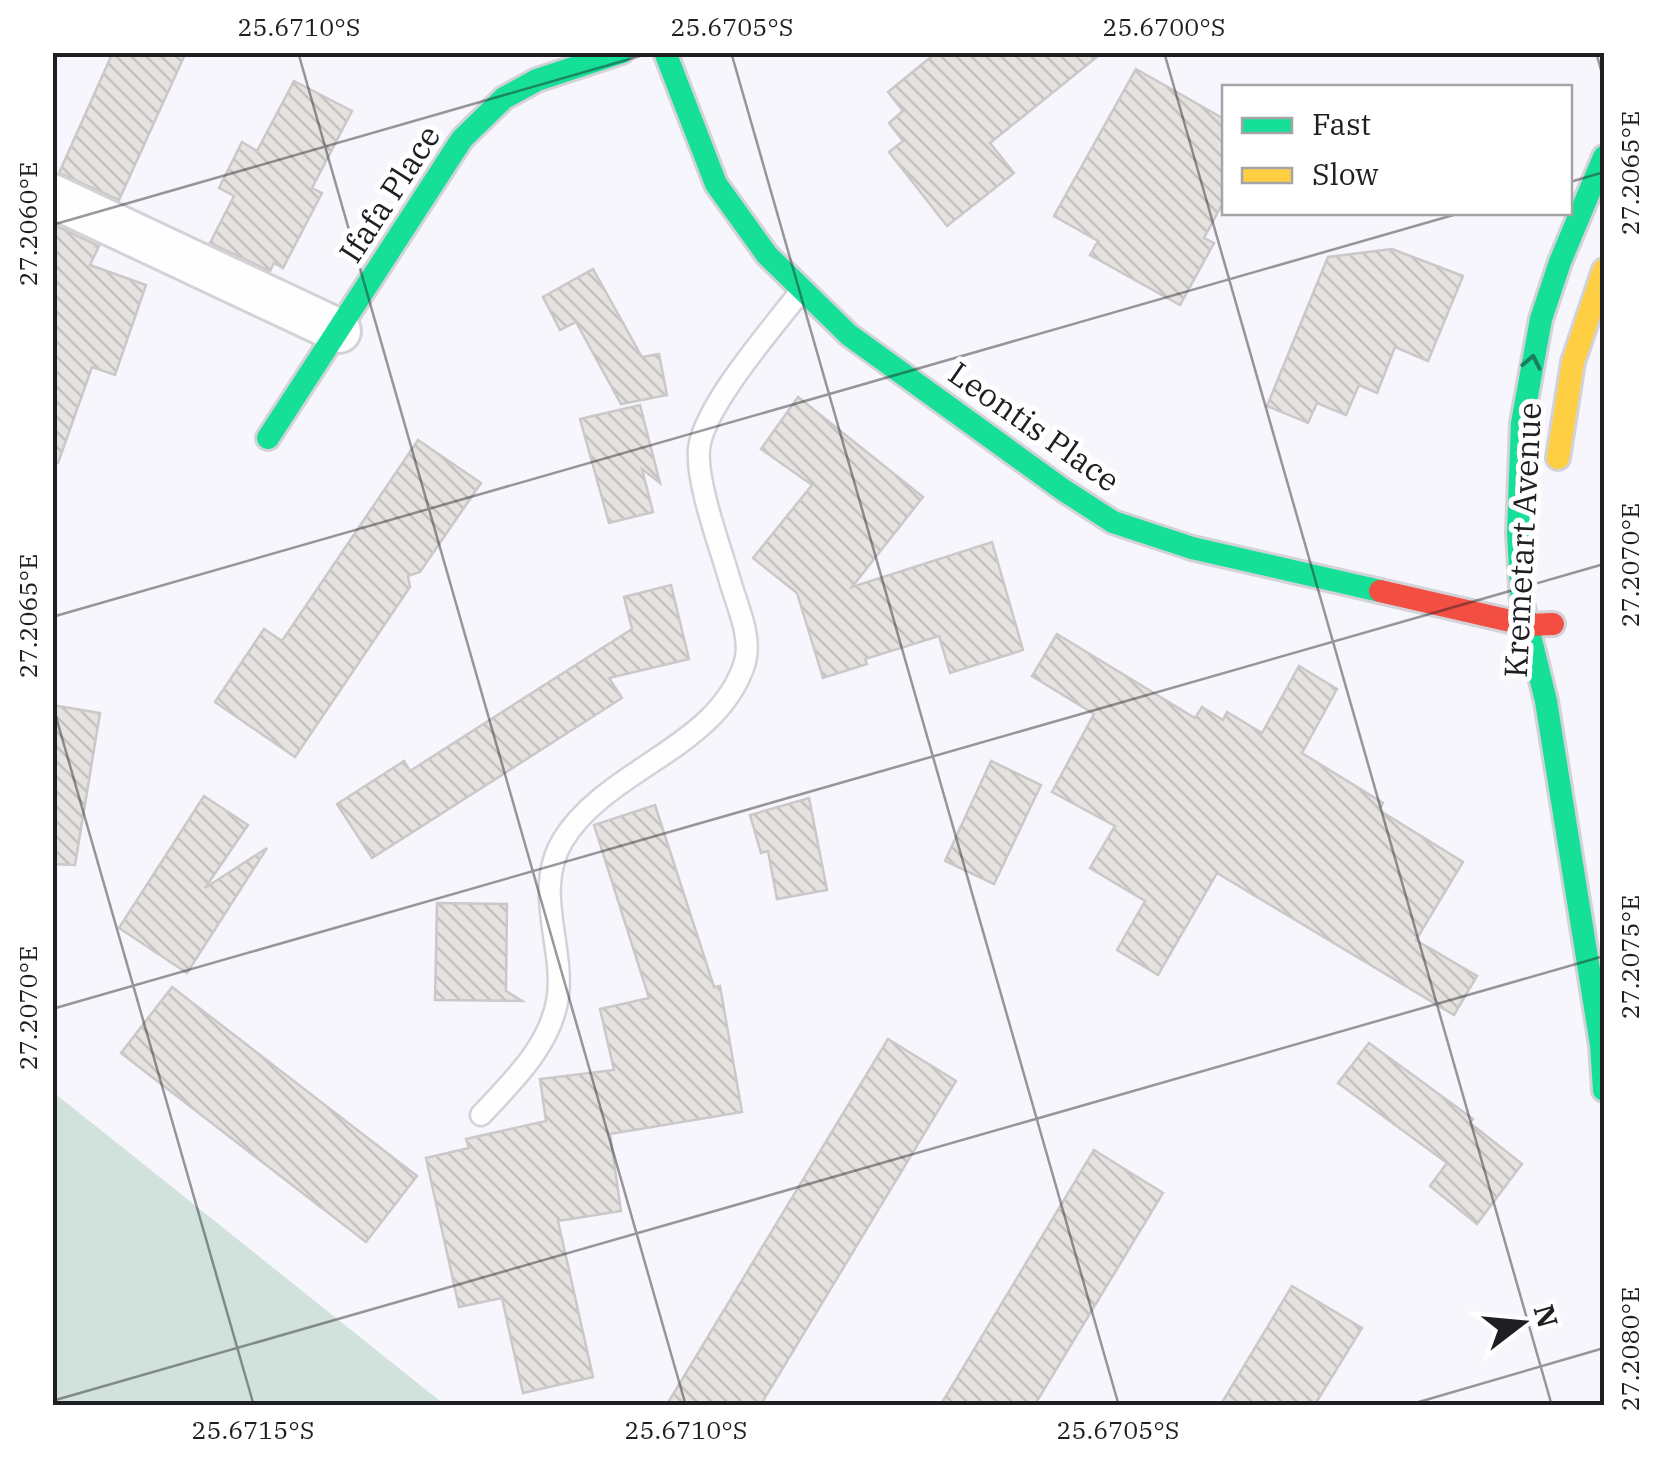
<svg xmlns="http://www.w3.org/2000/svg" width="1657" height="1458" font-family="'IBM Plex Serif',serif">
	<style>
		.green { fill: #d1e2dc }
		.building { fill: url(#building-back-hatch); stroke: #cbc8c9; stroke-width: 2.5 }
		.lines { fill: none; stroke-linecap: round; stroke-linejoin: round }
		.lane-casing { stroke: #d3d2d8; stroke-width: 25 }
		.street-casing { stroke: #d3d2d8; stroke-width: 48 }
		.fast-casing { stroke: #d3d2d8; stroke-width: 28 }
		.slow-casing { stroke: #d3d2d8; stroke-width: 28 }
		.jam-casing { stroke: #d3d2d8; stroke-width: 28 }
		.lane { stroke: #fefeff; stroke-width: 20 }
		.street { stroke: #fefeff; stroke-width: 42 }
		.fast { stroke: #16e098; stroke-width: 22 }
		.slow { stroke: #ffcf43; stroke-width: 22 }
		.jam { stroke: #f24e42; stroke-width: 22 }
		.oneway { stroke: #1a7f5e }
		.ticks { fill: none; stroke: #1f1e23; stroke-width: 2.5; stroke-opacity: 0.45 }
		.labels { text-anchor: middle; stroke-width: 10; stroke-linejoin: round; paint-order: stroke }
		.street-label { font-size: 32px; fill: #1f1e23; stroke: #fff }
		.neatline { fill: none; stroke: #1f1e23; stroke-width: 4 }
		.ticks-label { font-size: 25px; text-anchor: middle; fill: #1f1e23 }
	</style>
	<defs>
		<pattern id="building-back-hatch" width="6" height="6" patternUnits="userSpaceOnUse" patternTransform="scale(2.5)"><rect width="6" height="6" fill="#e6e2e0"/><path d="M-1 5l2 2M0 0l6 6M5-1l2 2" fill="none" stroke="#c5c1c0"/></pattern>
	</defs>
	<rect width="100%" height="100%" fill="#f7f6fc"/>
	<polygon class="green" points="53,1092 445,1405 53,1405"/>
	<g class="building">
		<polygon points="113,52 186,52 119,200 59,173"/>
		<polygon points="937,52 1103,52 990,143 1014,173 947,226 889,152 903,141 889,123 903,111 888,92"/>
		<polygon points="1136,69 1224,119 1224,201 1204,238 1214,243 1180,305 1090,255 1098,241 1054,216"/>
		<polygon points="294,81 352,111 312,188 322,193 283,268 274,263 270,271 210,243 234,196 219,188 242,142 257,151"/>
		<polygon points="52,224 99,246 90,265 146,285 115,375 92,367 58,463 52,462"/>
		<polygon points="1392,249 1463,276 1428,361 1395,347 1377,393 1359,385 1346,415 1317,403 1308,423 1267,406 1328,257"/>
		<polygon points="593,269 642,357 659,354 667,395 621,404 576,322 560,330 543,297"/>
		<polygon points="798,397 923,497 852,587 992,542 1023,650 950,673 939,636 865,659 867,664 823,678 797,593 753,558 812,485 761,449"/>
		<polygon points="640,405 660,483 642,469 653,512 609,523 580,419"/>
		<polygon points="418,440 481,483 420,572 408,576 410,587 295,757 215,702 264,629 282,641"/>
		<polygon points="671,585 689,659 609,678 622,698 372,858 337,804 404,761 410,771 632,629 624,597"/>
		<polygon points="1057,634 1195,718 1202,707 1223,720 1227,712 1262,733 1299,666 1337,689 1302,753 1383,803 1379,810 1463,862 1416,940 1477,976 1454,1015 1217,873 1158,975 1117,950 1145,901 1090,868 1115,826 1052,792 1094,714 1032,676"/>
		<polygon points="52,705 100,713 75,865 52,864"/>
		<polygon points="991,761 1041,785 994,884 945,861"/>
		<polygon points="204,796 248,825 205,888 267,848 187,973 119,928"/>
		<polygon points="809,798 827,890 777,899 768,851 761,853 750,815"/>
		<polygon points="655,805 714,987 720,986 742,1112 610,1134 621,1211 558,1221 593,1377 523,1393 502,1298 459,1307 426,1158 469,1148 466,1139 546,1121 540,1079 614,1070 600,1009 649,998 594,825"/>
		<polygon points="437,903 507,904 506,991 522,1001 435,1000"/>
		<polygon points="172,987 417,1176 366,1242 121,1053"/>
		<polygon points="888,1039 956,1081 760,1406 666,1406"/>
		<polygon points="1369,1043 1473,1119 1470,1123 1522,1164 1477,1224 1430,1186 1447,1163 1338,1083"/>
		<polygon points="1094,1150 1163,1193 1034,1406 940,1406"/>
		<polygon points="1292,1286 1362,1328 1314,1406 1220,1406"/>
	</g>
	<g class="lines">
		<g class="lane-casing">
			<path id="lane" d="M 481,1115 C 512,1082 552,1044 558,996 C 564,944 533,890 563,840 C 607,768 719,748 745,662 C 752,636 737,606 730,581 C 720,546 696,483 699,449 C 703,407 774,326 801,291"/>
		</g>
		<g class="street-casing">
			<polyline id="street" points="52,196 339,331"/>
		</g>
		<g class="fast-casing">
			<g id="fast">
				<polyline points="665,52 716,184 767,255 849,335 1062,489 1113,522 1192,548 1380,591"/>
				<polyline points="1604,157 1560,262 1541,319 1522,423 1518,533 1522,603 1546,701 1601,1045 1604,1090"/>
				<polyline points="268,438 462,139 504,98 537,80 622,52"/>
			</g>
		</g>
		<g class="slow-casing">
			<polyline id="slow" points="1558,458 1573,362 1604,270"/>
		</g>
		<g class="jam-casing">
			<polyline id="jam" points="1380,591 1528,625 1553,624"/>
		</g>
		<use href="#lane" class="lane"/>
		<use href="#street" class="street"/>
		<use href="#fast" class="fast"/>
		<use href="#slow" class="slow"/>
		<use href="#jam" class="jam"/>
	</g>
	<defs><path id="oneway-chevron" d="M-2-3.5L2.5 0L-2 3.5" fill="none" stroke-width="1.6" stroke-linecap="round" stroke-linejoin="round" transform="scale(2.5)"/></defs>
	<use class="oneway" href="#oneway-chevron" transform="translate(1532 362) rotate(-78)"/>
	<path class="ticks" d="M 298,52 L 686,1406M 731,52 L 1119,1406M 1164,52 L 1552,1406M 1596,52 L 1604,81M 1570,182 L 1604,172M 52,225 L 654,52M 52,617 L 1464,212M 52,703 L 254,1406M 52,1009 L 1604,564M 52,1401 L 1604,956M 1405,1406 L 1604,1348"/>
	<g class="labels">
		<g class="street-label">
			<text transform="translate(390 194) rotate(-57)" y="11">Ifafa Place</text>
			<text transform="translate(1034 427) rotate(35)" y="11">Leontis Place</text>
			<text transform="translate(1523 540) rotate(-87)" y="11">Kremetart Avenue</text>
		</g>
	</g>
	<rect width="1657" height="1458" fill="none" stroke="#ffffff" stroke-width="110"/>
	<rect x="1222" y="85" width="350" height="130" fill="#ffffff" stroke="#a5a5a7" stroke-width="2.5"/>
	<rect x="1242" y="118" width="50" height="15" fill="#16e098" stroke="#a5a5a7" stroke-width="2.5"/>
	<text x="1312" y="135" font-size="30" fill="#1f1e23">Fast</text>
	<rect x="1242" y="168" width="50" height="15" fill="#ffcf43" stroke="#a5a5a7" stroke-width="2.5"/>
	<text x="1312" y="185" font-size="30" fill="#1f1e23">Slow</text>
	<g transform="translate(1522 1323) rotate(74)" stroke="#ffffff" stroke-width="8" paint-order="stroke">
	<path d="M0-8L18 38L0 25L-18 38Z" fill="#1f1e23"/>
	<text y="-15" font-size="28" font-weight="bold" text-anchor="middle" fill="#1f1e23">N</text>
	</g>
	<rect x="55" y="55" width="1547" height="1348" class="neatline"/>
	<g class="ticks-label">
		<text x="299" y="36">25.6710°S</text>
		<text x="732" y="36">25.6705°S</text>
		<text x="1164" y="36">25.6700°S</text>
		<text transform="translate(1630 173) rotate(-90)" y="9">27.2065°E</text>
		<text transform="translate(28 224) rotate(-90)" y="9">27.2060°E</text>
		<text transform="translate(1630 565) rotate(-90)" y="9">27.2070°E</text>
		<text transform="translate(28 616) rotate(-90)" y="9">27.2065°E</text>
		<text transform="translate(1630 957) rotate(-90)" y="9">27.2075°E</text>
		<text transform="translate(28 1008) rotate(-90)" y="9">27.2070°E</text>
		<text transform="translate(1630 1349) rotate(-90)" y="9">27.2080°E</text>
		<text x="253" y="1439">25.6715°S</text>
		<text x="686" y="1439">25.6710°S</text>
		<text x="1118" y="1439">25.6705°S</text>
	</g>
</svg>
